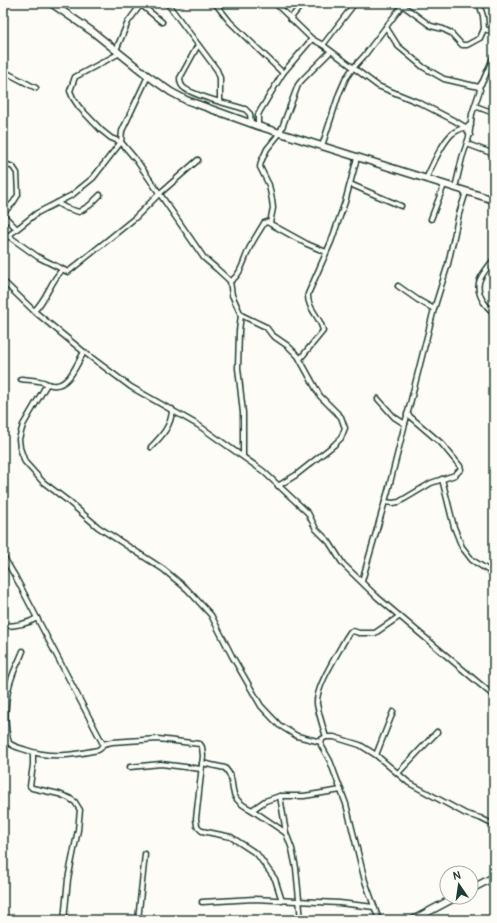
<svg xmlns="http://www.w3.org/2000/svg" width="497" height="923" font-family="Pangolin,sans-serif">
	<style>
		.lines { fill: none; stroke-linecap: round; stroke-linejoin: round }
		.minor-casing { stroke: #1f3d34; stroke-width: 7 }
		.secondary-casing { stroke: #1f3d34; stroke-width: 9 }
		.minor { stroke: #fdfcf7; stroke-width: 4 }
		.secondary { stroke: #fdfcf7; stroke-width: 6 }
	</style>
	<rect width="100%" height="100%" fill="#fdfcf7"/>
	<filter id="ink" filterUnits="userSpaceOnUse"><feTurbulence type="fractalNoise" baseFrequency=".025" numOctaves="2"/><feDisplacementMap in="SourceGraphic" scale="8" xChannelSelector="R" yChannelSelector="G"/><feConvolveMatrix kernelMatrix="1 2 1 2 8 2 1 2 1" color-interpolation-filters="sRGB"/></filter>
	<g filter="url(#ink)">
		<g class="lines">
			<g class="minor-casing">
				<g id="minor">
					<polyline points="139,3 162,22"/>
					<polyline points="167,3 217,70 220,78 220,101"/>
					<polyline points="215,3 230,22 283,73"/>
					<polyline points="275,3 312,39 323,45 378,86 420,103 455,121 465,127 470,135"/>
					<polyline points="3,5 5,3"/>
					<polyline points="402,5 431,26 443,29 451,33 462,45 467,45 480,38 484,29 483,16 479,3"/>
					<polyline points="290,19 303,3"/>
					<polyline points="386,27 398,46 423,67 444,79 479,87"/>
					<polyline points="484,29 494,32"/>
					<path d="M 198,45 L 180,78 C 180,81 180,84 183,87 C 190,95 232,105 245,109 L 250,114 L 251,123"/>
					<polyline points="323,45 355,3"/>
					<polyline points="116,50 128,22 142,3"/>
					<polyline points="120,53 75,77 70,91 73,98 79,107 101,130 111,138 121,142 137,161 204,258 217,269 230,281 232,295 241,315 266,327 272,335 288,346 298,356 320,396 341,417 345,428 341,438 334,445 296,475 278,486"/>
					<polyline points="3,71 36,88"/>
					<polyline points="475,106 494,113"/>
					<polyline points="258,126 258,115 260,111 283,73 312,39"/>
					<polyline points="467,144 494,154"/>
					<polyline points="322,146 339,94 346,78 353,68 364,56 404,3"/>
					<polyline points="3,163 13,167 17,173 18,195 13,203 3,213"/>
					<path d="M 426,179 C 432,166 442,142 453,133 C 459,129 465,127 471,125"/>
					<polyline points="350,184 401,206"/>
					<polyline points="455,188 462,158 469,137 472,114 480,90 479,87 483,81 494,56"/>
					<polyline points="57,203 66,208 79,212 90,205 100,195"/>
					<polyline points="3,215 16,228"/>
					<polyline points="431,219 444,185"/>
					<polyline points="270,223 273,208 272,200 269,185 260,167 261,162 267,149 280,133 298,85 302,80 330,52"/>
					<polyline points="7,235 38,257 68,272 135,218 159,194 198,160"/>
					<polyline points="3,240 37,213 72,195 93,178 121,142 122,131 148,76"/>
					<path d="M 494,259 C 483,274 472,283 483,301 C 486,305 489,310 494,312"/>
					<polyline points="3,281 34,311 84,352 131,387 198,425 263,471 308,513 316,529 329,542 343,564 377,597 494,696"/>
					<path d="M 230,281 C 241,276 244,259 249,249 C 253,240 259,232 264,223 L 267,222 L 307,244 L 326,252"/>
					<polyline points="398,286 418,300 434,309"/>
					<path d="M 34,311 C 47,299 50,282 62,270"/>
					<polyline points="241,315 239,331 238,368 243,413 243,456"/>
					<polyline points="494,343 494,356"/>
					<path d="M 300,359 L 323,331 C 321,317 307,309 308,294 L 331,242 L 345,202 L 357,158"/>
					<path d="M 21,379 C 28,380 36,380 43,382 C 46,383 49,385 52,385 C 69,388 77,363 84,352"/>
					<polyline points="47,384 23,425 19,439 20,448 25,462 43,482 68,501 98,527 163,569 187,589 211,615 232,656 261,706 279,725 297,736 321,742"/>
					<polyline points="378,399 394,417 405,424"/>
					<path d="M 151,447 C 162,436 172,425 172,409"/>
					<polyline points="442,479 454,527 462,547 472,560 494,574"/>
					<polyline points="385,502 393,503 399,502 431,483 455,475 461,469 460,466 442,444 407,414"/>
					<polyline points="3,556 15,576 103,744"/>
					<polyline points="362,581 388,491 434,309 448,264 459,214 466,192"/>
					<path d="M 3,626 C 15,626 26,625 37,618"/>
					<path d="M 23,651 C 20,659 16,666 13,674 C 5,694 3,721 9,743 C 14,747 20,748 26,750 C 51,759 73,755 98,750 L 101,748 L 103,744 L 112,742 L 158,739 L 200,744 L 202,747 L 203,756 L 196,819 L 197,826 L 202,831 L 231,837 L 257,854 L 275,879 L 282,901"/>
					<path d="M 326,737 C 323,727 319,715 317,704 C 315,688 338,653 346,638 L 350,632 L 353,631 L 359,633 L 375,633 L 400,616"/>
					<polyline points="33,753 33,765 30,786 32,788 59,794 69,798 75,802 80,810 78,830 68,879 64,920"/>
					<polyline points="376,755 393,712"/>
					<path d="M 202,763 L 225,768 C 240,784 222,796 252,810 L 265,801 L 280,796 L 304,796 L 341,790"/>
					<polyline points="130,767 161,764 201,769"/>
					<polyline points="398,773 437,732"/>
					<polyline points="280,796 286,833 292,849 296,868 301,920"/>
					<polyline points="252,810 286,833"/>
					<polyline points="202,902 254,899 339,903 374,907"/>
					<polyline points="138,920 145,854"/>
					<polyline points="379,920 365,881 346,804 330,761 321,745 322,739 326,737 334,737 360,745 376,755 409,783 466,814 480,818 494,825"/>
				</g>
			</g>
			<g class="secondary-casing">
				<g id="secondary">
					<polyline points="51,3 93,32 148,76 171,92 186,100 258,126 494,200"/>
					<polyline points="471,889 494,877"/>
					<polyline points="413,920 456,897"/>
				</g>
			</g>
			<use href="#minor" class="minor"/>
			<use href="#secondary" class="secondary"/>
		</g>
	</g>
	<rect width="497" height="923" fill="none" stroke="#fdfcf7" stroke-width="16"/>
	<rect x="8" y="8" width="481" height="907" fill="none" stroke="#1f3d34" stroke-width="1.5" filter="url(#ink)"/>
	<g transform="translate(459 885) rotate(347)"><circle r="19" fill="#fdfcf7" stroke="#a4b0a9"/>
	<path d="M0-3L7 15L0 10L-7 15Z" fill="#1f3d34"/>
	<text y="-6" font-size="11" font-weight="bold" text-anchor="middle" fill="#1f3d34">N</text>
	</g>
</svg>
